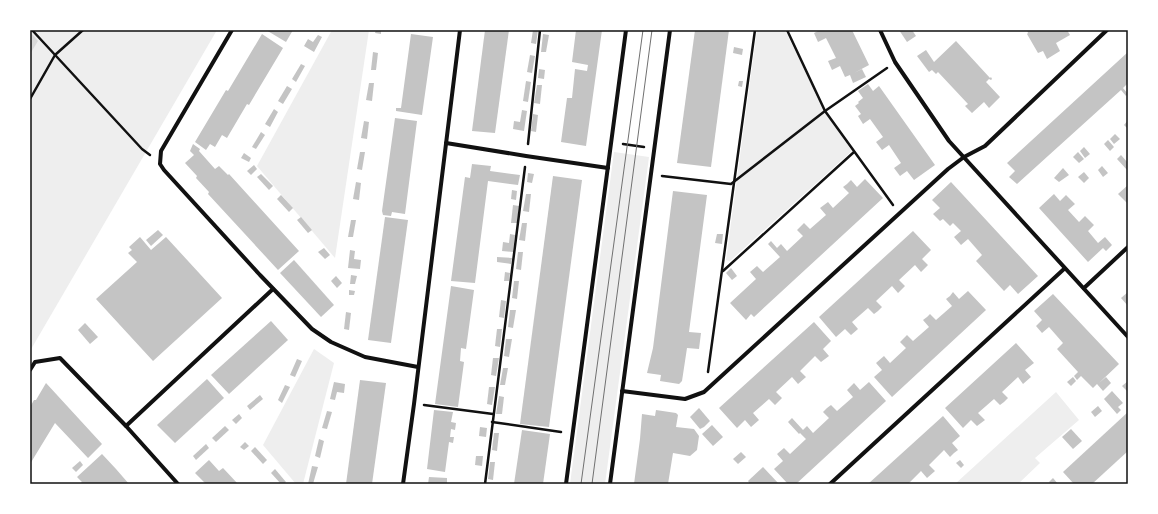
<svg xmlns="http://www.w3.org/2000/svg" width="1158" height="514" font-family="'PT Sans',sans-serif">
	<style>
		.green { fill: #eee }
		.water { fill: #d9d9d9 }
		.building { fill: #c4c4c4 }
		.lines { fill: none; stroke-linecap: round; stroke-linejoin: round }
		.path { stroke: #111; stroke-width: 2.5 }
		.minor { stroke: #111; stroke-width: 4 }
		.tram { stroke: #707070; stroke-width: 1 }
		.neatline { fill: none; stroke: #111; stroke-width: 1.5 }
	</style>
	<rect width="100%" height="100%" fill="#fff"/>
	<g class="green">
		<polygon points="30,30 217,30 30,351"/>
		<polygon points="332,30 369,30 335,258 257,166"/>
		<polygon points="757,30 785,30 826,114 852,151 730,261 726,260"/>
		<polygon points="614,152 649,157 605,484 570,484"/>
		<polygon points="314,349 334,363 303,484 296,484 263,445"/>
		<polygon points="1056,392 1079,420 1035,458 1040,463 1018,484 955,484"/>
	</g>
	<polygon class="water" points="30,32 38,41 30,54"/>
	<g class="building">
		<polygon points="266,30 293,30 286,42"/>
		<polygon points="376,30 381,30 381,34 375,33"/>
		<polygon points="485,30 509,30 495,133 472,131"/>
		<polygon points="533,30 538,30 536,44 531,43"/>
		<polygon points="576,30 602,30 586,146 561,142 567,98 572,98 575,69 587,71 588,65 572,62"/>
		<polygon points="695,30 729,30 711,167 677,163"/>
		<polygon points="820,30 852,30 869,65 854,73 862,69 866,77 853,83 850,75 845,77 840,66 832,70 828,61 836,58 826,38 818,42 814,33"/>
		<polygon points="899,30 912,30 916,36 907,42"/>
		<polygon points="1027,30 1067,30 1070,35 1056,43 1060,51 1047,59 1043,51 1038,53 1027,34 1028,33"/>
		<polygon points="262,34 283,48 249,105 247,104 227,138 222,135 215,147 210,144 206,150 195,142 226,90 228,91"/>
		<polygon points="411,34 433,37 422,115 396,111 396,108 401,108"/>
		<polygon points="543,34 549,35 546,52 541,52"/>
		<polygon points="318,35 322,37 314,52 304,46 308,39 313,42"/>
		<polygon points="956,41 990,78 991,77 992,79 991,80 989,79 986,82 1000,97 989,108 984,102 972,113 965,106 968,104 938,72 936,74 932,70 929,72 917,56 926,50 934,62"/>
		<polygon points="734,47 743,49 742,55 733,53"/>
		<polygon points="373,52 378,53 376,70 371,70"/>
		<polygon points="1128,52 1128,83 1123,88 1128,94 1126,96 1121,90 1017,184 1009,177 1015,171 1007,163"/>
		<polygon points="530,55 535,56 532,73 527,72"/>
		<polygon points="301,64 305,66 296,82 292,79"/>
		<polygon points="539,69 545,70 544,79 538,78"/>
		<polygon points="526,81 531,82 528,102 523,101"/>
		<polygon points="739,81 743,81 742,87 738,86"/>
		<polygon points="369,83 374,83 372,101 366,100"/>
		<polygon points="868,84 873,91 879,86 935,165 914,180 907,171 900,176 894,168 901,163 889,145 882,150 876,142 883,137 870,119 863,124 858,116 861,114 855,106 859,103 858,102 863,98 858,91"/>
		<polygon points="537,85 542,85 540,104 534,103"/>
		<polygon points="287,86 292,89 283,104 278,101"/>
		<polygon points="274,109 278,112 270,127 265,124"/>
		<polygon points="522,110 527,111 524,131 513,129 514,121 520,122"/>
		<polygon points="533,114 538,115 536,132 531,131"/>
		<polygon points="395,118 417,121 405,214 392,212 391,216 383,215 382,211"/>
		<polygon points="1128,120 1128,129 1124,125"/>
		<polygon points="364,121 369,122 367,139 361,138"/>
		<polygon points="261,132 265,135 256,149 252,147"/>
		<polygon points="1115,134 1120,139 1114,144 1110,139"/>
		<polygon points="1108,140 1114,147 1110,151 1104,144"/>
		<polygon points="193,144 200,149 199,151 215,169 219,166 228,175 229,174 299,251 278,270 208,194 209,192 196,178 197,176 185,163 194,155 190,151"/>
		<polygon points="1084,147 1090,154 1085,158 1080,151"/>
		<polygon points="360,152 365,152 362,170 357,169"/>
		<polygon points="1078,152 1084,159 1079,163 1073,157"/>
		<polygon points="244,153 251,158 249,162 241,158"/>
		<polygon points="1121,155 1128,163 1128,171 1117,159"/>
		<polygon points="472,164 491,166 490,171 520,175 518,185 488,181 475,283 451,281 465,177 470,178"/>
		<polygon points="254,165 257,169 251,175 247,171"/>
		<polygon points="1102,166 1108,173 1103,177 1098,170"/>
		<polygon points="1063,168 1069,175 1059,182 1054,178"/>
		<polygon points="1084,172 1089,178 1084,183 1078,177"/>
		<polygon points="528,173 534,174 532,183 527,182"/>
		<polygon points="261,174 273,186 269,190 257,177"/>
		<polygon points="553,176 582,180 549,427 520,424"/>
		<polygon points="865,179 883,198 754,317 751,314 746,320 730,303 756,279 750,272 757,266 763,272 780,257 768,244 771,241 777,248 781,244 787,251 803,236 797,230 804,223 810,229 826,215 820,208 828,202 833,208 849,193 843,187 847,184 851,180 857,187"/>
		<polygon points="356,182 361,183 359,200 353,199"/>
		<polygon points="951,182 1038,276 1018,294 1010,285 1004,291 976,261 982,255 968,239 961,245 954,237 961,231 953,223 950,226 943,219 940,221 933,214 940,208 932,200"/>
		<polygon points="1128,185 1128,204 1118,194"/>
		<polygon points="512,190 517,191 516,200 511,199"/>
		<polygon points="673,191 707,195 689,332 701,333 699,349 687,348 682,381 679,384 660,381 661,375 647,373 653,348"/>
		<polygon points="526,194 531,194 529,212 523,211"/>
		<polygon points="1054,194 1060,201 1066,195 1075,204 1068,210 1079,222 1085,216 1094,225 1088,231 1098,243 1105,237 1112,245 1106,251 1103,248 1088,262 1039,208"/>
		<polygon points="281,195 293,208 289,212 277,199"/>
		<polygon points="513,205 519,206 517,223 511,223"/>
		<polygon points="301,217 312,230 308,233 297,220"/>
		<polygon points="385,217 408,220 391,343 368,340"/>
		<polygon points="351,220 356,220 353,237 348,237"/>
		<polygon points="522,223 527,223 525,241 519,240"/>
		<polygon points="158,230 163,235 151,246 146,240"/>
		<polygon points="913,231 931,250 922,259 928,265 921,272 915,265 899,280 905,286 898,293 892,286 876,301 882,307 878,311 874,314 868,308 852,322 858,329 851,335 845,329 836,337 819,317"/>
		<polygon points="510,234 515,235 513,252 502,251 503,242 509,243"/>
		<polygon points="717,234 723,234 722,244 715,243"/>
		<polygon points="140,237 151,250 166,237 222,298 153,361 96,299 137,262 128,253 132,250 129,247"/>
		<polygon points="324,248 330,255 325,259 318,252"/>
		<polygon points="350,250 355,251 354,259 361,260 360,269 348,268"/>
		<polygon points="518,252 523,252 521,270 516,269"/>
		<polygon points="497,257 512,258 511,264 497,262"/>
		<polygon points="294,260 334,305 321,317 280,273"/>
		<polygon points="731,268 737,276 732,280 726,273"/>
		<polygon points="505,272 510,273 509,281 504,281"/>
		<polygon points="351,275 357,276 355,284 350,284"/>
		<polygon points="336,276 342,283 337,288 331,281"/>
		<polygon points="514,281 519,281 517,299 512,298"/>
		<polygon points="451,286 474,290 466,349 461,348 460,361 464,362 458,407 435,404"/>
		<polygon points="349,290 355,291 354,295 349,295"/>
		<polygon points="968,291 986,310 892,397 874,377 882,370 876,363 884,356 890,363 906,348 900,342 907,335 913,341 929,327 923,320 927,317 930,314 936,320 952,306 946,299 950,296 953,292 959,299"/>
		<polygon points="1128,292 1128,306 1121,298"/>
		<polygon points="1053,294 1119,364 1099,383 1106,377 1111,383 1103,391 1097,384 1093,388 1081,376 1077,380 1074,376 1078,372 1057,349 1063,343 1049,327 1042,333 1036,326 1042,320 1034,311"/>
		<polygon points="501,300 506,301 504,318 499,317"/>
		<polygon points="510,310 516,310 513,328 508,327"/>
		<polygon points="346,312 351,313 349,330 344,329"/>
		<polygon points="271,321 288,340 229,394 211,375"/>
		<polygon points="814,322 831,341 823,349 829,356 821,362 815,356 800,371 806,377 798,384 792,377 776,392 782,398 775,405 769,399 753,413 759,420 751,427 745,420 737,428 719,408"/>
		<polygon points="85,323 98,337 90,344 78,330"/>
		<polygon points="497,329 502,329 500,347 495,346"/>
		<polygon points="506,339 512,339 509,357 504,356"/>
		<polygon points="1016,343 1034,363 1025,370 1031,377 1023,384 1018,377 1002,392 1008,398 1004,402 1000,405 994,399 978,413 985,420 977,426 971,420 963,428 945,408"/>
		<polygon points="493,358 499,358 496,376 491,375"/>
		<polygon points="297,359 302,361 295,377 290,375"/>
		<polygon points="503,368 508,368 505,385 500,385"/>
		<polygon points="1073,377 1076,381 1071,386 1067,382"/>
		<polygon points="207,379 224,398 175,443 157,425"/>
		<polygon points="360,380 386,383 372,484 346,484"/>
		<polygon points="1128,381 1128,392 1122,386"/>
		<polygon points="334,382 345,384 344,393 337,392 335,400 330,399"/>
		<polygon points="869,382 886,401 796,484 788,484 774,469 783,461 777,454 784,448 790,454 806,439 800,433 799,434 788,422 792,418 803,430 807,426 813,433 829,418 823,412 827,408 831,405 837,411 853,397 847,390 854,383 860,390"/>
		<polygon points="46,383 102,444 88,458 55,423 30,464 30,407 34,400 36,400"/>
		<polygon points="285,385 290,387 282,403 278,400"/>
		<polygon points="489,387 495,387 492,405 487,404"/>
		<polygon points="1112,391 1123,403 1118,407 1121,410 1117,414 1104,399"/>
		<polygon points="260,395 263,399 250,410 247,406"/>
		<polygon points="499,396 504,397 502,414 496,414"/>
		<polygon points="1098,406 1102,411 1095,417 1091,412"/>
		<polygon points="699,408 710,421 704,427 700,429 690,417"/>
		<polygon points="434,410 453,412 451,422 456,423 455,430 451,429 450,437 454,437 453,443 449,442 445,472 427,469"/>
		<polygon points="656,410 676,413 678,415 676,427 694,429 699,436 697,450 690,456 673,453 668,484 634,484 640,439 642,414 655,416"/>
		<polygon points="327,411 332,412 327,429 322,428"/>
		<polygon points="1128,412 1128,451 1092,484 1074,484 1063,472"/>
		<polygon points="239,414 242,418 236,424 232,420"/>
		<polygon points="943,416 960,436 952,443 958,450 954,453 950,457 944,450 929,465 935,471 927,478 921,471 908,484 868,484"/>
		<polygon points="712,425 723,437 713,446 702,434"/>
		<polygon points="225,426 229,430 216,442 212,438"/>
		<polygon points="480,427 487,428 486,437 479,436"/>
		<polygon points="1071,429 1082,441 1073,449 1062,437"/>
		<polygon points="522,430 550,434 543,484 514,484"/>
		<polygon points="494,433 499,433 497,451 492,450"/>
		<polygon points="319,439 324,441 320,458 315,456"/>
		<polygon points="245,442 249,446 244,450 240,447"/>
		<polygon points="206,444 209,448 196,460 193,456"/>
		<polygon points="255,447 267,460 263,464 251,451"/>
		<polygon points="741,452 746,457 738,464 733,459"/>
		<polygon points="102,454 116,469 129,484 79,484 82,482 77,477"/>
		<polygon points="476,456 483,456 482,466 475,465"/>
		<polygon points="209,460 219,471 223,468 238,484 206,484 195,473"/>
		<polygon points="960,460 964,465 961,468 956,463"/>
		<polygon points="80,461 83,465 76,472 72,468"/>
		<polygon points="490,462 495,462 493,480 488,479"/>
		<polygon points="312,466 318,467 315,477 313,484 308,484"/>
		<polygon points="763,467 779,484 750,484 748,481"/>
		<polygon points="275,469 286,482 284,484 281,484 271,473"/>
		<polygon points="429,477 447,478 447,484 428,484"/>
		<polygon points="1053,478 1058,484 1051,484 1049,482"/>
	</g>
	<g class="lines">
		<g class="path">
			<polyline points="32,30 142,149 150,155"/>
			<polyline points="787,30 825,111 893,205"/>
			<polyline points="30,99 55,55 83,30"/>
			<polyline points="528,144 540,30"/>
			<polyline points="623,144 644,147"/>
			<polyline points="662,176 731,184 825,111 887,68"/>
			<polyline points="723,271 854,152"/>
			<polyline points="708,372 755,30"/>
			<polyline points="424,405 493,414"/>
			<polyline points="492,422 561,432"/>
			<polyline points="485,484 525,167"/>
		</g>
		<g class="minor">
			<polyline points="232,30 161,151 160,164 164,170 260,275 312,329 331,342 365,357 418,367"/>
			<polyline points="880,30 895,62 949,141 1128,337"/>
			<polyline points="446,143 526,156 608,168"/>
			<polyline points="1084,288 1128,247"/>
			<polyline points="30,370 35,362 60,358 126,426 178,484"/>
			<polyline points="622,391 685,399 704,392 948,169 964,157 985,146 1107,30"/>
			<polyline points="126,426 273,289"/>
			<polyline points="403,484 414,404 460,30"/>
			<polyline points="566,484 626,30"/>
			<polyline points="610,484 670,30"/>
			<polyline points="830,484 1064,269"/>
		</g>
		<g class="tram">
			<polyline points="581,484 643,30"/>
			<polyline points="592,484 652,30"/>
		</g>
	</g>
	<rect width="1158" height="514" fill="none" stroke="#ffffff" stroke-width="62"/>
	<rect x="31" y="31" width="1096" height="452" class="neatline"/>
</svg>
